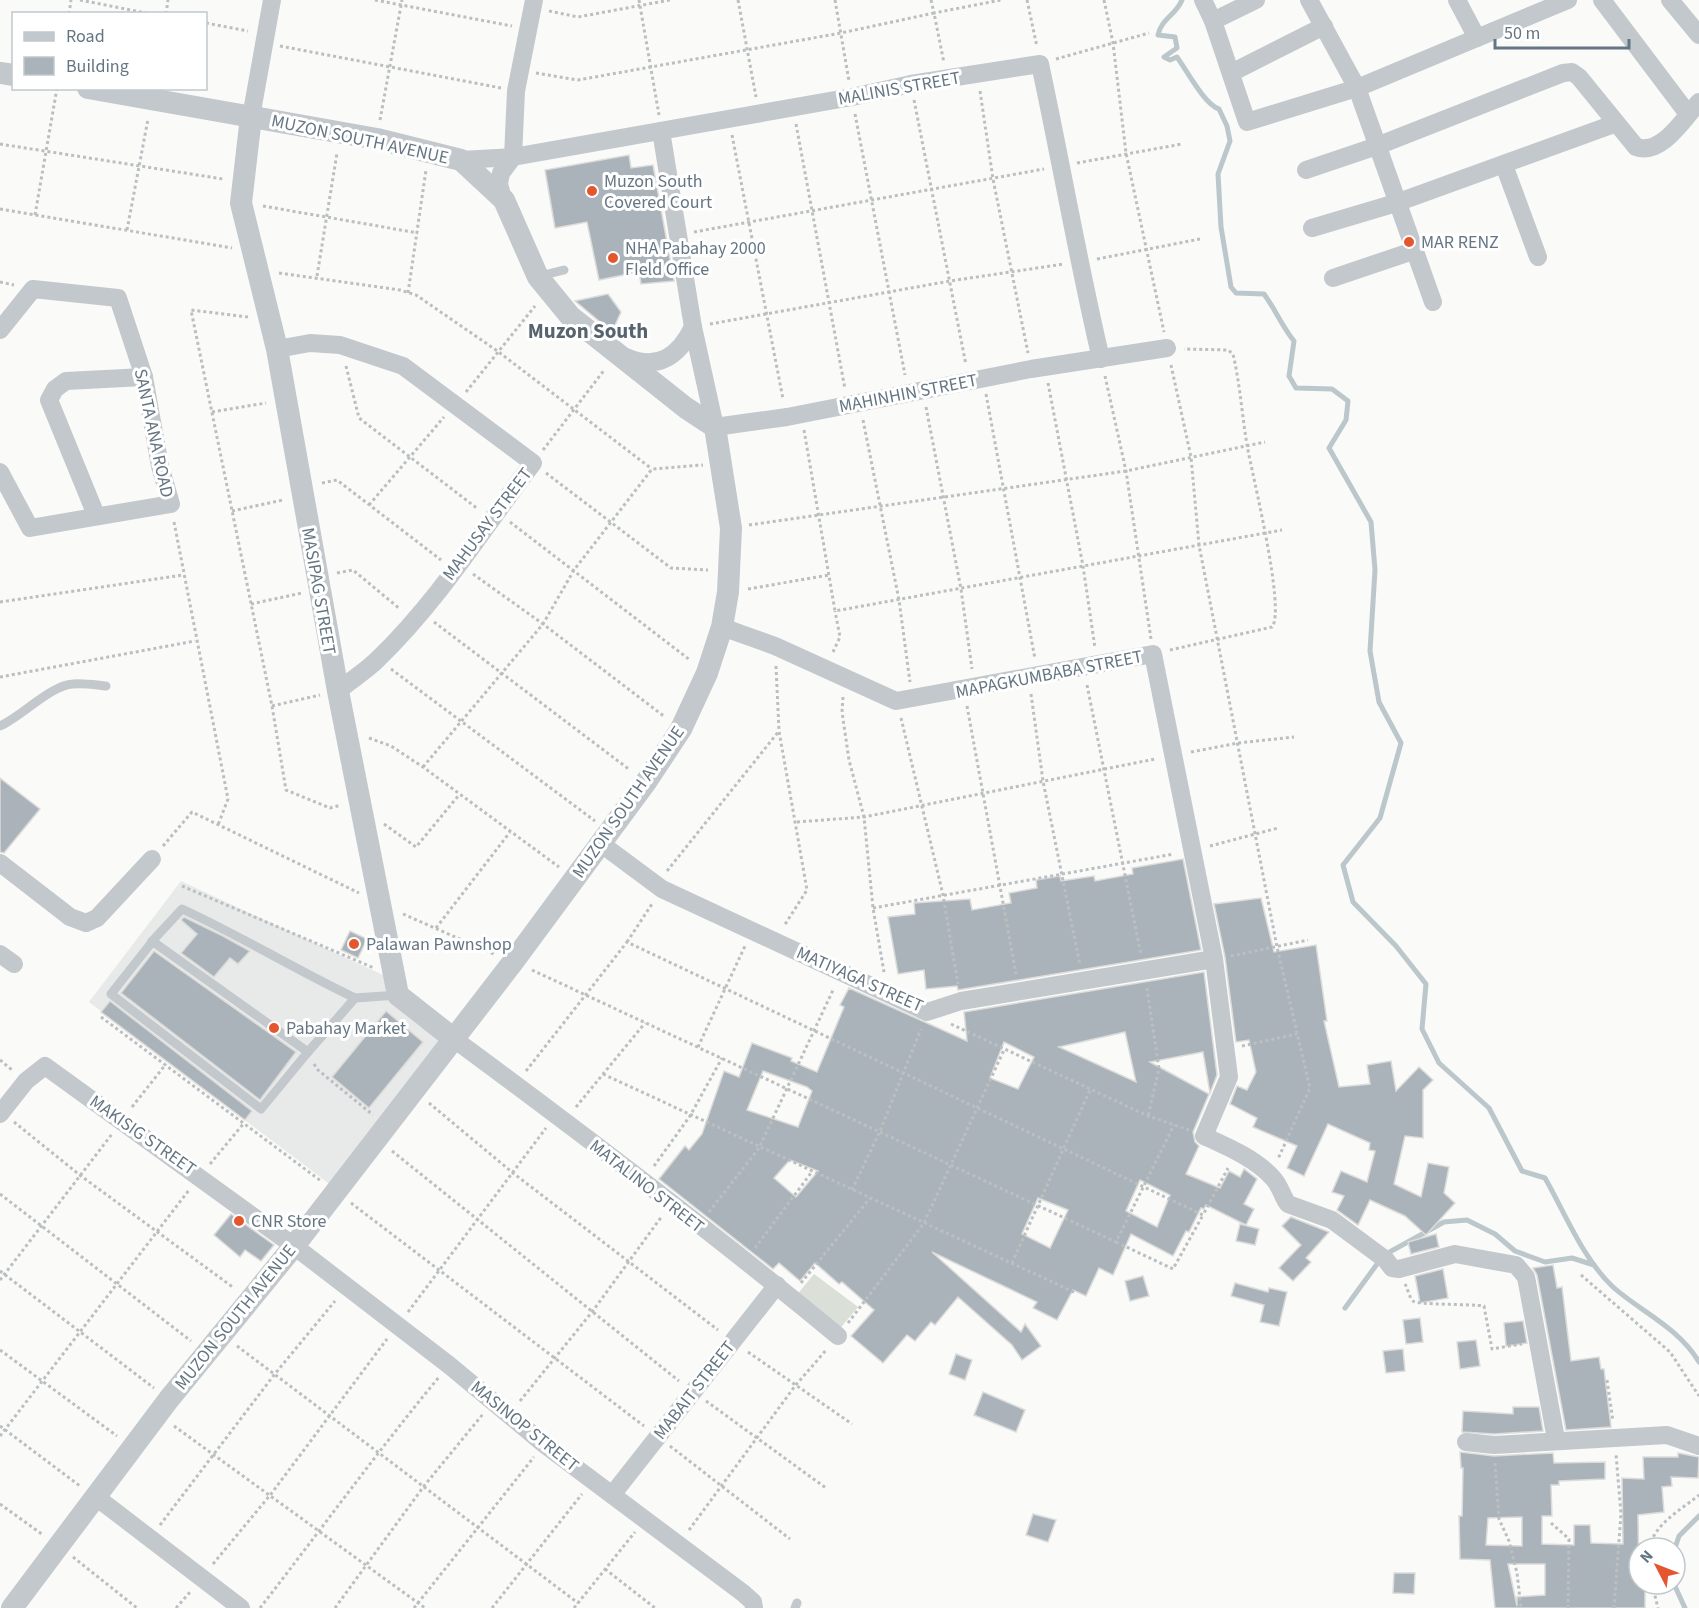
<svg xmlns="http://www.w3.org/2000/svg" width="1699" height="1608" font-family="'Source Sans 3',sans-serif">
	<style>
		.built { fill: #e8e9e9 }
		.green { fill: #dadfd7 }
		.lines { fill: none; stroke-linecap: round; stroke-linejoin: round }
		.stream { stroke: #bbc7cb; stroke-width: 5 }
		.building { fill: #aab3b9; stroke: #dcdcda; stroke-width: 1.5; fill-rule: evenodd }
		.path { stroke: #bbbfc2; stroke-width: 3; stroke-dasharray: 3 3; stroke-linecap: butt }
		.service { stroke: #c3c8cc; stroke-width: 9 }
		.minor { stroke: #c3c8cc; stroke-width: 18 }
		.tertiary { stroke: #c3c8cc; stroke-width: 22 }
		.poi-dot { fill: #e4572e; stroke: #fff; stroke-width: 2 }
		.labels { text-anchor: middle; stroke-width: 6; stroke-linejoin: round; paint-order: stroke }
		.street-label { font-size: 18px; fill: #657683; stroke: #fff }
		.poi-label { font-size: 18px; fill: #657683; stroke: #fff; text-anchor: start }
		.quarter-label { font-size: 21px; font-weight: bold; fill: #57646e; stroke: #fff }
	</style>
	<rect width="100%" height="100%" fill="#fafaf8"/>
	<polygon class="built" points="181,881 383,975 445,1045 336,1189 89,1002"/>
	<polygon class="green" points="814,1274 858,1307 832,1338 791,1302"/>
	<g class="lines">
		<g class="stream">
			<path d="M 1182,0 C 1176,15 1161,19 1158,35 L 1175,37 L 1177,48 L 1164,57 L 1170,60 L 1177,57 C 1187,71 1205,105 1219,109 L 1227,126 L 1230,141 L 1218,174 L 1221,227 L 1231,287 L 1236,293 L 1264,294 C 1275,309 1282,326 1294,341 L 1289,376 L 1296,388 L 1332,389 L 1348,401 L 1346,420 L 1329,448 L 1371,522 L 1375,570 L 1370,651 L 1379,702 L 1401,743 L 1380,818 L 1343,865 L 1353,902 L 1396,946 L 1426,984 L 1422,1029 L 1439,1063 L 1489,1108 L 1522,1171 L 1545,1178 C 1565,1213 1583,1259 1613,1287 C 1641,1312 1678,1327 1699,1362"/>
			<polyline points="1386,1254 1444,1222 1467,1220 1495,1234 1515,1251 1545,1262 1572,1258 1594,1265"/>
			<polyline points="1345,1308 1380,1260"/>
			<polyline points="1675,1548 1679,1536 1699,1516"/>
			<polyline points="1674,1584 1685,1608"/>
		</g>
	</g>
	<g class="building">
		<polygon points="629,155 631,168 653,165 674,281 641,284 639,272 599,280 587,222 555,228 545,170"/>
		<polygon points="608,294 621,312 612,332 575,301"/>
		<polygon points="0,778 40,809 4,853 0,852"/>
		<polygon points="1183,859 1201,950 958,990 957,986 926,989 924,970 898,974 888,917 915,914 914,903 970,899 972,910 1011,903 1009,893 1037,888 1036,880 1060,876 1061,881 1094,876 1095,881 1133,874 1132,868"/>
		<polygon points="1261,898 1274,952 1316,945 1327,1021 1324,1021 1339,1087 1370,1084 1367,1065 1391,1061 1396,1091 1419,1067 1433,1080 1423,1090 1423,1138 1405,1136 1394,1184 1421,1197 1428,1163 1449,1167 1444,1193 1455,1203 1426,1235 1405,1216 1370,1200 1358,1225 1337,1210 1344,1196 1332,1192 1341,1171 1367,1182 1375,1151 1369,1150 1370,1143 1328,1124 1304,1176 1287,1168 1297,1146 1253,1127 1257,1118 1230,1104 1237,1086 1247,1090 1256,1072 1249,1040 1236,1042 1225,957 1214,904"/>
		<polygon points="184,917 223,936 250,951 238,964 230,958 214,977 181,953 197,934 181,920"/>
		<polygon points="350,931 367,939 358,958 341,950"/>
		<polygon points="154,951 296,1052 260,1100 121,993"/>
		<path d="M 1204,972 L 1217,1075 L 1210,1093 L 1203,1052 L 1150,1062 L 1209,1094 L 1193,1132 L 1195,1142 L 1199,1146 L 1186,1174 L 1220,1188 L 1229,1171 L 1240,1177 L 1244,1169 L 1257,1179 L 1244,1204 L 1254,1209 L 1246,1225 L 1206,1205 L 1204,1209 L 1201,1208 L 1189,1232 L 1186,1231 L 1173,1256 L 1131,1234 L 1113,1275 L 1099,1268 L 1086,1296 L 1073,1290 L 1057,1320 L 1033,1308 L 1037,1302 L 932,1252 L 1021,1332 L 1025,1324 L 1041,1346 L 1022,1360 L 1012,1345 L 958,1297 L 935,1325 L 931,1322 L 915,1341 L 907,1335 L 883,1363 L 851,1336 L 874,1310 L 842,1282 L 839,1284 L 815,1263 L 800,1281 L 779,1263 L 773,1269 L 659,1179 L 685,1146 L 689,1150 L 702,1134 L 724,1071 L 739,1077 L 752,1043 L 792,1058 L 791,1061 L 817,1072 L 844,1007 L 840,1005 L 849,988 L 967,1041 L 964,1012 ZM 1125,1032 L 1136,1082 L 1059,1047 ZM 1004,1042 L 1034,1057 L 1018,1089 L 990,1078 ZM 763,1071 L 807,1087 L 812,1091 L 798,1127 L 747,1110 ZM 790,1160 L 818,1171 L 796,1197 L 774,1178 ZM 1140,1180 L 1170,1195 L 1157,1227 L 1126,1211 ZM 1038,1198 L 1068,1210 L 1050,1248 L 1022,1234 Z"/>
		<polygon points="110,1001 252,1111 245,1120 101,1012"/>
		<polygon points="386,1011 423,1042 369,1108 332,1077"/>
		<polygon points="231,1214 274,1245 261,1261 245,1250 240,1257 214,1235"/>
		<polygon points="1291,1217 1329,1232 1306,1258 1311,1262 1293,1281 1279,1268 1301,1245 1282,1226"/>
		<polygon points="1240,1224 1259,1229 1255,1245 1236,1241"/>
		<polygon points="1436,1234 1439,1247 1411,1254 1408,1242"/>
		<polygon points="1553,1265 1557,1288 1562,1287 1571,1361 1599,1357 1601,1369 1604,1369 1611,1427 1566,1430 1537,1275 1533,1268"/>
		<polygon points="1443,1269 1448,1298 1420,1303 1415,1276"/>
		<polygon points="1143,1276 1149,1296 1130,1301 1125,1281"/>
		<polygon points="1235,1283 1268,1292 1269,1288 1287,1292 1279,1326 1260,1322 1264,1305 1231,1296"/>
		<polygon points="1420,1318 1423,1342 1406,1344 1403,1320"/>
		<polygon points="1523,1321 1527,1343 1506,1346 1504,1323"/>
		<polygon points="1476,1340 1480,1366 1460,1369 1457,1342"/>
		<polygon points="1403,1349 1405,1371 1386,1373 1383,1351"/>
		<polygon points="956,1354 972,1360 965,1380 949,1374"/>
		<polygon points="983,1392 1025,1410 1016,1432 974,1415"/>
		<polygon points="1513,1407 1539,1407 1543,1431 1494,1434 1462,1432 1463,1411 1513,1414"/>
		<path d="M 1460,1452 L 1494,1456 L 1553,1453 L 1554,1463 L 1605,1462 L 1605,1479 L 1559,1481 L 1559,1485 L 1551,1485 L 1552,1516 L 1542,1516 L 1542,1544 L 1574,1545 L 1574,1525 L 1590,1525 L 1591,1543 L 1623,1544 L 1622,1478 L 1644,1479 L 1643,1457 L 1678,1457 L 1678,1453 L 1699,1457 L 1698,1478 L 1671,1477 L 1672,1486 L 1662,1487 L 1664,1512 L 1638,1515 L 1639,1584 L 1645,1584 L 1645,1608 L 1495,1608 L 1490,1560 L 1460,1559 L 1459,1516 L 1462,1516 L 1463,1468 L 1461,1468 ZM 1522,1517 L 1522,1546 L 1486,1545 L 1488,1518 ZM 1508,1564 L 1545,1564 L 1545,1595 L 1517,1597 L 1517,1606 Z"/>
		<polygon points="1033,1514 1056,1520 1048,1542 1026,1535"/>
		<polygon points="1394,1573 1415,1573 1414,1594 1393,1593"/>
	</g>
	<g class="lines">
		<g class="path">
			<polyline points="80,0 151,14"/>
			<polyline points="375,0 512,26"/>
			<polyline points="639,0 659,115"/>
			<polyline points="738,0 756,97"/>
			<polyline points="835,0 849,81"/>
			<polyline points="931,0 934,13 1001,0"/>
			<polyline points="1027,0 1037,47"/>
			<polyline points="1104,0 1113,43 1126,153 1164,332"/>
			<polyline points="549,11 578,17 670,0"/>
			<polyline points="69,14 71,0"/>
			<polyline points="166,14 168,0"/>
			<polyline points="206,23 248,31"/>
			<polyline points="280,46 501,88"/>
			<polyline points="1056,59 1149,33"/>
			<polyline points="536,73 578,80 841,33 934,13 944,63"/>
			<polyline points="980,91 993,179 1028,353"/>
			<polyline points="914,100 966,365"/>
			<polyline points="855,114 905,375"/>
			<polyline points="380,120 402,0"/>
			<polyline points="796,124 845,389"/>
			<polyline points="732,135 783,399"/>
			<polyline points="0,144 223,179"/>
			<polyline points="1077,163 1182,144"/>
			<polyline points="263,206 418,233"/>
			<polyline points="0,209 232,248"/>
			<polyline points="35,215 57,88"/>
			<polyline points="127,230 148,119"/>
			<polyline points="694,232 1044,169"/>
			<polyline points="1097,259 1200,239"/>
			<polyline points="279,273 400,290 416,295 496,350 652,469"/>
			<polyline points="317,276 337,153"/>
			<polyline points="0,282 14,285"/>
			<polyline points="408,293 426,170"/>
			<polyline points="248,317 191,310 272,706 286,790 330,808 341,805"/>
			<polyline points="710,324 950,281 1064,264"/>
			<polyline points="1171,365 1191,457 1199,545 1277,947 1310,1088 1278,1159"/>
			<polyline points="346,366 359,418 478,509"/>
			<polyline points="1105,376 1126,471 1151,639"/>
			<polyline points="1048,383 1083,566 1095,648"/>
			<polyline points="466,392 535,306"/>
			<polyline points="986,394 1035,659"/>
			<polyline points="926,407 961,589 972,669"/>
			<polyline points="212,412 266,403"/>
			<polyline points="863,420 899,600 910,682"/>
			<polyline points="804,430 835,611 1282,530"/>
			<polyline points="543,450 605,369"/>
			<polyline points="546,473 671,568 708,570"/>
			<polyline points="322,483 337,480 441,560"/>
			<polyline points="369,505 444,417"/>
			<polyline points="232,511 283,500"/>
			<polyline points="174,522 228,799 218,825"/>
			<polyline points="510,522 690,660"/>
			<polyline points="749,525 1126,471 1265,442"/>
			<polyline points="337,573 353,570 400,609"/>
			<polyline points="473,574 543,624 665,717"/>
			<polyline points="748,589 829,575"/>
			<polyline points="0,602 183,575"/>
			<polyline points="251,604 302,593"/>
			<polyline points="434,622 630,770"/>
			<path d="M 1170,650 L 1272,627 C 1286,610 1252,474 1247,445 C 1242,415 1240,384 1233,354 L 1228,350 L 1184,349"/>
			<polyline points="833,652 840,637 835,611"/>
			<polyline points="776,666 779,731 807,890 784,926"/>
			<polyline points="391,669 595,821"/>
			<polyline points="0,677 195,641"/>
			<polyline points="1087,685 1141,955"/>
			<polyline points="1031,694 1043,781 1080,965"/>
			<polyline points="843,697 842,712 849,760 864,817 873,908 884,972"/>
			<polyline points="272,706 320,695"/>
			<polyline points="967,706 1016,974"/>
			<polyline points="901,718 943,895 958,984"/>
			<polyline points="369,738 391,746 423,767 559,867"/>
			<polyline points="1191,752 1238,743 1294,737"/>
			<polyline points="423,767 543,624 574,570 652,469 703,465"/>
			<polyline points="797,822 864,817 1155,759"/>
			<polyline points="384,824 416,847 459,795"/>
			<polyline points="163,846 192,812 359,893"/>
			<polyline points="1210,846 1278,828"/>
			<polyline points="667,871 779,731"/>
			<polyline points="182,886 374,968"/>
			<polyline points="873,908 1174,854"/>
			<polyline points="403,914 496,955"/>
			<polyline points="436,928 510,832"/>
			<polyline points="627,942 652,904"/>
			<polyline points="1231,956 1308,940"/>
			<polyline points="532,970 1116,1242 1174,1125"/>
			<polyline points="1147,988 1159,1069 1148,1116"/>
			<polyline points="101,1017 321,1181"/>
			<polyline points="951,1024 1148,1116 1189,1130"/>
			<polyline points="1242,1046 1297,1034"/>
			<polyline points="698,1047 745,946"/>
			<polyline points="0,1060 12,1070"/>
			<polyline points="314,1064 318,1070 373,1115"/>
			<polyline points="526,1071 627,942 1203,1215 1228,1168"/>
			<polyline points="603,1074 1076,1293"/>
			<polyline points="429,1103 513,1173 718,1330"/>
			<polyline points="132,1107 166,1064"/>
			<polyline points="576,1107 645,1023"/>
			<polyline points="14,1122 81,1176 234,1288"/>
			<polyline points="392,1151 679,1381"/>
			<polyline points="210,1164 244,1123"/>
			<polyline points="654,1166 690,1116 722,1058"/>
			<polyline points="852,1190 880,1131 921,1029"/>
			<polyline points="0,1194 191,1341"/>
			<polyline points="351,1203 644,1426"/>
			<polyline points="709,1212 759,1148 834,988"/>
			<polyline points="1116,1242 1173,1269 1203,1215"/>
			<polyline points="755,1248 811,1173"/>
			<polyline points="1012,1263 1090,1090"/>
			<polyline points="0,1271 154,1388"/>
			<polyline points="1581,1275 1670,1352 1699,1396"/>
			<polyline points="0,1280 112,1134"/>
			<polyline points="801,1283 870,1198"/>
			<path d="M 1405,1284 C 1408,1289 1409,1297 1413,1301 C 1417,1305 1472,1304 1484,1306 L 1492,1349 L 1522,1344"/>
			<polyline points="408,1312 546,1128"/>
			<polyline points="848,1323 924,1223 1004,1050"/>
			<polyline points="237,1346 578,1603"/>
			<polyline points="0,1350 117,1436"/>
			<polyline points="748,1352 852,1424"/>
			<polyline points="1607,1380 1613,1421"/>
			<polyline points="520,1401 592,1312 662,1216"/>
			<polyline points="706,1401 826,1488"/>
			<polyline points="0,1426 80,1486"/>
			<polyline points="174,1426 425,1608"/>
			<polyline points="0,1436 189,1190"/>
			<polyline points="670,1446 790,1539"/>
			<polyline points="1495,1463 1499,1519 1509,1541 1517,1573 1521,1608"/>
			<polyline points="0,1504 43,1535"/>
			<polyline points="1551,1523 1569,1539 1568,1608"/>
			<polyline points="160,1525 274,1375 335,1301"/>
			<polyline points="689,1530 795,1386 827,1349"/>
			<path d="M 1649,1548 C 1655,1523 1681,1510 1699,1495"/>
			<polyline points="73,1557 137,1608"/>
			<polyline points="213,1564 271,1494 387,1339"/>
			<polyline points="605,1569 655,1608"/>
			<polyline points="1652,1584 1658,1608"/>
			<polyline points="176,1608 190,1592"/>
			<path d="M 260,1608 C 320,1531 377,1452 439,1377"/>
			<polyline points="335,1608 424,1486 483,1414"/>
			<polyline points="414,1608 534,1457"/>
			<polyline points="492,1608 582,1494"/>
			<polyline points="574,1608 635,1532"/>
			<polyline points="1614,1608 1621,1514 1616,1454"/>
		</g>
		<g class="service">
			<polyline points="540,276 564,270"/>
			<path d="M 0,726 C 22,716 51,685 73,684 C 84,683 96,685 106,686"/>
			<polyline points="152,941 308,1052 355,998 398,995"/>
			<path d="M 308,1052 L 261,1109 L 111,994 L 156,937 L 182,909 C 241,936 296,970 355,998"/>
			<polyline points="795,1608 797,1603"/>
		</g>
		<g class="minor">
			<polyline points="1203,0 1213,21 1247,122 1357,88 1568,0"/>
			<polyline points="1309,0 1357,88 1433,302"/>
			<polyline points="1457,0 1477,38"/>
			<polyline points="1602,0 1688,114"/>
			<polyline points="1670,0 1699,35"/>
			<polyline points="1213,21 1256,0"/>
			<polyline points="1231,73 1324,26"/>
			<polyline points="251,117 272,0"/>
			<polyline points="661,131 693,327 715,427 787,417 1031,369 1167,348"/>
			<path d="M 461,160 L 513,157 L 852,97 L 911,84 L 1040,64 C 1061,162 1078,261 1101,359"/>
			<polyline points="1504,165 1538,257"/>
			<path d="M 1306,170 L 1377,146 L 1563,73 L 1572,72 L 1579,77 L 1636,147 C 1661,156 1683,120 1699,102"/>
			<polyline points="503,199 499,184 501,173 513,157 516,91 534,0"/>
			<polyline points="1312,228 1396,203 1614,124"/>
			<polyline points="1333,278 1413,251"/>
			<polyline points="0,330 33,289 118,298 144,377 160,466 171,504 30,528 0,472"/>
			<path d="M 277,349 L 310,343 L 340,345 L 403,366 L 533,463 C 483,529 438,601 378,659 C 366,671 351,680 338,691"/>
			<path d="M 626,357 C 658,371 679,356 693,327"/>
			<polyline points="96,515 49,400 55,389 66,381 144,377"/>
			<path d="M 722,627 L 775,646 L 896,701 L 1153,654 L 1214,959 L 1229,1077 L 1204,1136 C 1228,1147 1254,1158 1272,1177 C 1281,1186 1282,1197 1288,1204 L 1332,1220 L 1386,1260 L 1392,1268 L 1399,1269 L 1455,1254 L 1516,1265 L 1526,1277 L 1556,1439"/>
			<polyline points="600,843 662,889 927,1012 961,1001 1214,959"/>
			<polyline points="0,863 70,917 86,923 97,918 152,859"/>
			<polyline points="0,954 14,964"/>
			<path d="M 454,1039 C 584,1135 714,1233 838,1336"/>
			<polyline points="0,1114 26,1081 45,1066 294,1246 449,1365 544,1444 743,1593 753,1602 754,1608"/>
			<polyline points="1466,1442 1494,1445 1667,1435 1699,1446"/>
			<polyline points="612,1495 777,1285"/>
			<polyline points="96,1497 241,1608"/>
		</g>
		<g class="tertiary">
			<polyline points="0,73 14,75"/>
			<polyline points="251,117 241,203 277,349 338,691 398,995 454,1039"/>
			<polyline points="12,1608 169,1399 294,1246 513,962 646,782 681,729 707,673 722,627 728,592 731,528 715,427 686,408 570,316 538,277 504,200 461,160 377,139 88,88"/>
		</g>
	</g>
	<g class="poi-dot">
		<circle cx="592" cy="191" r="6"/>
		<circle cx="1409" cy="242" r="6"/>
		<circle cx="613" cy="258" r="6"/>
		<circle cx="354" cy="944" r="6"/>
		<circle cx="274" cy="1028" r="6"/>
		<circle cx="239" cy="1221" r="6"/>
	</g>
	<g class="labels">
		<g class="street-label">
			<text transform="translate(899 88) rotate(-10)" y="6">MALINIS STREET</text>
			<text transform="translate(360 139) rotate(12)" y="6">MUZON SOUTH AVENUE</text>
			<text transform="translate(908 393) rotate(-11)" y="6">MAHINHIN STREET</text>
			<text transform="translate(154 433) rotate(78)" y="6">SANTA ANA ROAD</text>
			<text transform="translate(487 524) rotate(-53)" y="6">MAHUSAY STREET</text>
			<text transform="translate(319 591) rotate(80)" y="6">MASIPAG STREET</text>
			<text transform="translate(1049 674) rotate(-11)" y="6">MAPAGKUMBABA STREET</text>
			<text transform="translate(628 802) rotate(-55)" y="6">MUZON SOUTH AVENUE</text>
			<text transform="translate(860 979) rotate(24)" y="6">MATIYAGA STREET</text>
			<text transform="translate(143 1135) rotate(35)" y="6">MAKISIG STREET</text>
			<text transform="translate(647 1186) rotate(38)" y="6">MATALINO STREET</text>
			<text transform="translate(235 1317) rotate(-51)" y="6">MUZON SOUTH AVENUE</text>
			<text transform="translate(694 1390) rotate(-52)" y="6">MABAIT STREET</text>
			<text transform="translate(525 1426) rotate(39)" y="6">MASINOP STREET</text>
		</g>
		<g class="poi-label">
			<text x="604" y="187">Muzon South<tspan x="604" dy="21">Covered Court</tspan></text>
			<text x="1421" y="248">MAR RENZ</text>
			<text x="625" y="254">NHA Pabahay 2000<tspan x="625" dy="21">FIeld Office</tspan></text>
			<text x="366" y="950">Palawan Pawnshop</text>
			<text x="286" y="1034">Pabahay Market</text>
			<text x="251" y="1227">CNR Store</text>
		</g>
		<g class="quarter-label">
			<text x="588" y="338">Muzon South</text>
		</g>
	</g>
	<rect x="12" y="12" width="195" height="78" fill="#ffffff" stroke="#c1c8cd" stroke-width="1.5"/>
	<rect x="24" y="32" width="30" height="9" fill="#c3c8cc" stroke="#c1c8cd" stroke-width="1.5"/>
	<text x="66" y="42" font-size="18" fill="#657683">Road</text>
	<rect x="24" y="57" width="30" height="18" fill="#aab3b9" stroke="#c1c8cd" stroke-width="1.5"/>
	<text x="66" y="72" font-size="18" fill="#657683">Building</text>
	<g transform="translate(1657 1566) rotate(312)"><circle r="28" fill="#ffffff" stroke="#c1c8cd" stroke-width="1.5"/>
	<path d="M0-4.5L10 22L0 15L-10 22Z" fill="#e4572e"/>
	<text y="-9" font-size="16" font-weight="bold" text-anchor="middle" fill="#657683">N</text>
	</g>
	<path d="M1495 39v9h134v-9" fill="none" stroke="#657683" stroke-width="3"/>
	<text x="1504" y="39" font-size="18" fill="#657683" stroke="#ffffff" stroke-width="4.5" paint-order="stroke">50 m</text>
</svg>
